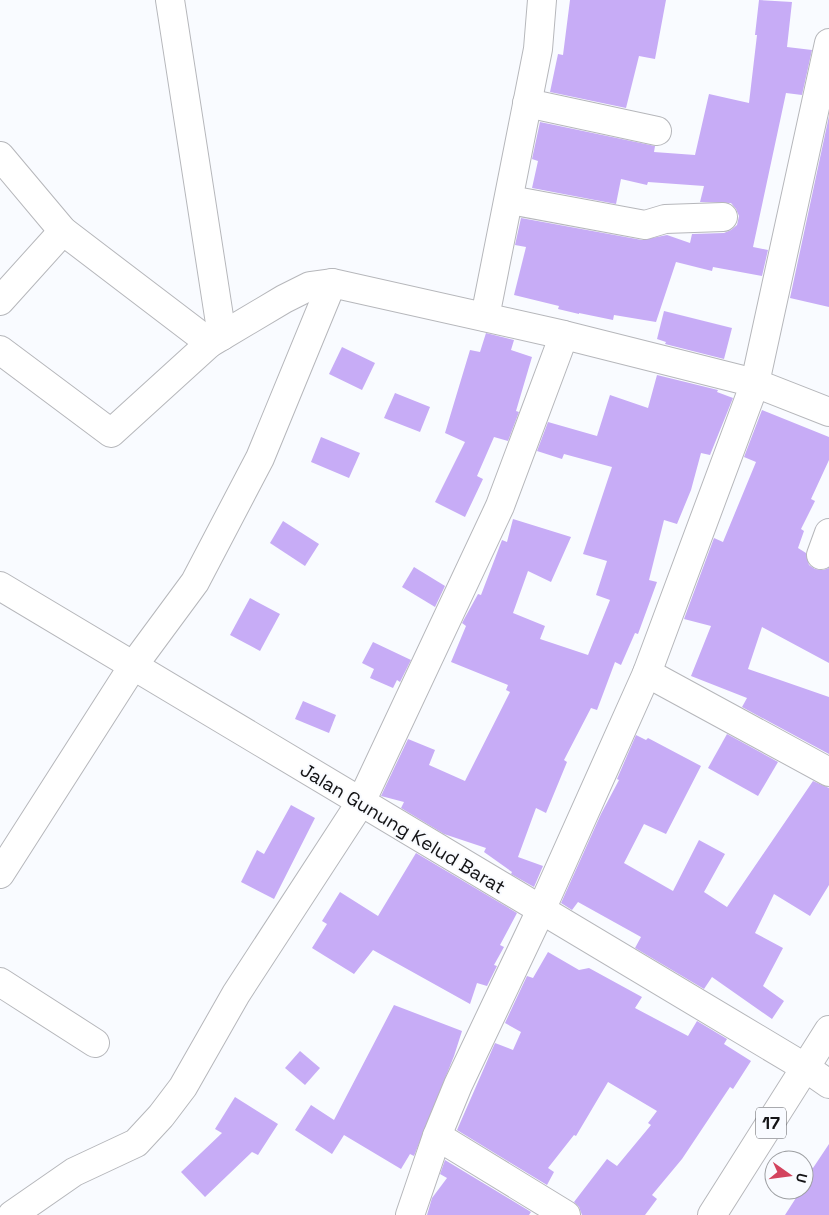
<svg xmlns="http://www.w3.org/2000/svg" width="829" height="1215" font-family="'Space Grotesk',sans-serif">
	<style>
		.building { fill: #c7acf6 }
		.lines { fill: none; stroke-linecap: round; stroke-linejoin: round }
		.minor-casing { stroke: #b6b7bb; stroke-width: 30 }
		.trunk-casing { stroke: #b6b7bb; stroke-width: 30 }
		.minor { stroke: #fff; stroke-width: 28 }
		.trunk { stroke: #fff; stroke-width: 28 }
		.labels { text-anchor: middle; stroke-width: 4; stroke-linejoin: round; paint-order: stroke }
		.shield { fill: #f9fbff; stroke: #59595c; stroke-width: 1 }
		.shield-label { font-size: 18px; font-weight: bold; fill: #141416 }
		.street-label { font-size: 19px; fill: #141416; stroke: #f9fbff }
	</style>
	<rect width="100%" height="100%" fill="#f9fbff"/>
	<g class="building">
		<polygon points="570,0 666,0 655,59 639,56 626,108 550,92 558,54 563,55"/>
		<polygon points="759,0 792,2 787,47 812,50 802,95 786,93 753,247 768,250 762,276 713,267 712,271 676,262 656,322 614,315 613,320 579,313 579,314 558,309 559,306 514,295 526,247 515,245 521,218 642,240 667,235 690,243 692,234 724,233 731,230 737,225 739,216 736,209 731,203 700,202 704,186 648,182 647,185 621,179 616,204 532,188 538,161 532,159 540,122 655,146 654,152 695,155 709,94 749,103 757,35 755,35"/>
		<polygon points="829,116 829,307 790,298"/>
		<polygon points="664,311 732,328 724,359 665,344 666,342 657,339"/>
		<polygon points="486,333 514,340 511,350 532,357 516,411 519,412 508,441 494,437 477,476 483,479 465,517 435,502 465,442 445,433 470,350 480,352"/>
		<polygon points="342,347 375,363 362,390 329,374"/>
		<polygon points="657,375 718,390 717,392 733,398 710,455 701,453 691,490 677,524 664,520 649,580 657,582 638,634 635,633 621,665 615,662 597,710 591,708 564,760 567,762 546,813 536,808 518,857 543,866 534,887 511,874 512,872 484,852 486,848 444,834 401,808 404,802 381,796 408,739 435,750 429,765 465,781 510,692 506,690 508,685 451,662 466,626 462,623 478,594 481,595 502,540 507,542 513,519 571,537 551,582 528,571 513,613 545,626 540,639 588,655 610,600 596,595 607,561 583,554 612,467 564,454 562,459 537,451 548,422 597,436 610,395 648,408"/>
		<polygon points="395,393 430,407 420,432 384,418"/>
		<polygon points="762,410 829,437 829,460 811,499 815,501 801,529 804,531 798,548 806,553 809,565 815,569 823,570 829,568 829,663 762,627 748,669 829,697 829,754 742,707 747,698 691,676 711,626 684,619 714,538 723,542 756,462 744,457"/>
		<polygon points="321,437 360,453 349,478 311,462"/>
		<polygon points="283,521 319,544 305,566 270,543"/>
		<polygon points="414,567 445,586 435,607 402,587"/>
		<polygon points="250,598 280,614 260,651 230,635"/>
		<polygon points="373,642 411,660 400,682 397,680 393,688 370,678 374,669 362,663"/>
		<polygon points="303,701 336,715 329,733 295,719"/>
		<polygon points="727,734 778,762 758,796 708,768"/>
		<polygon points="636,735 646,740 648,738 701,766 666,834 644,824 624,863 673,891 699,840 725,854 704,892 727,907 813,781 829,788 829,885 810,916 774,894 755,933 783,948 763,986 784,1001 772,1019 712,977 704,989 635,948 641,937 578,902 572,910 561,903 601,814 619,780 617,779"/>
		<polygon points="291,805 315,818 274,899 241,882 257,850 264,854"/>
		<polygon points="416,853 517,913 500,945 504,947 494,965 497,966 487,986 477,983 470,1004 373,950 354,974 312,948 327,924 322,921 340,892 378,916"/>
		<polygon points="548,952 579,970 589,968 642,997 635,1008 688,1036 697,1021 727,1039 724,1044 751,1061 733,1089 730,1087 682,1159 652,1195 657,1199 645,1215 582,1215 579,1207 574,1202 607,1159 617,1166 651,1125 648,1123 657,1111 608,1082 576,1136 574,1135 548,1168 554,1172 547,1185 457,1130 495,1043 513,1050 521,1032 505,1023 527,976 533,978"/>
		<polygon points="394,1005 462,1031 454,1056 414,1156 410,1154 401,1169 344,1135 332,1154 295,1130 311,1105 334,1120"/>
		<polygon points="300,1051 320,1068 305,1085 285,1068"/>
		<polygon points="235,1097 278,1124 258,1155 252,1152 205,1197 181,1172 222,1133 215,1129"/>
		<polygon points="829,1144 829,1215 785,1215 801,1190 804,1190 804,1162 813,1168"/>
		<polygon points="790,1152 802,1160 784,1160"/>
		<polygon points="445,1160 531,1212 529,1215 427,1215 432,1198 447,1178 440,1174"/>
	</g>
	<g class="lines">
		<g class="minor-casing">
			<g id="minor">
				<polyline points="170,0 222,336"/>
				<polyline points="527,103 657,131"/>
				<polyline points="0,156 63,231 210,343"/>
				<polyline points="510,200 645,225 665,219 723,217"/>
				<polyline points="0,301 63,231"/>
				<polyline points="485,317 538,49 542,0"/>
				<polyline points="0,350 111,433 210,343 284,299 310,286 332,283 564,335 755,383 829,412"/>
				<polyline points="821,555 829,533"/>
				<polyline points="0,586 806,1068 829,1084"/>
				<polyline points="647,673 829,772"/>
				<polyline points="0,874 133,666 195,582 260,458 332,283"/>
				<polyline points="0,982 95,1043"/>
				<polyline points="437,1136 566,1215"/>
				<polyline points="12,1215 74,1172 136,1143 161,1116 183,1087 236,994 361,802 500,506 564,335"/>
				<polyline points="410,1215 437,1136 458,1085 541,910 647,673 755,383 829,43"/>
			</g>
		</g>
		<g class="trunk-casing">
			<polyline id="trunk" points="712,1215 829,1030"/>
		</g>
		<use href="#minor" class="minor"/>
		<use href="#trunk" class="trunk"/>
	</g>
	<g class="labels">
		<rect class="shield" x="756" y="1107.5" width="30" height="31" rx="4"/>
		<g class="shield-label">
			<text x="771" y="1129">17</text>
		</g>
		<g class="street-label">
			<text transform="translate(403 828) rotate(31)" y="7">Jalan Gunung Kelud Barat</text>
		</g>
	</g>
	<g transform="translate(789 1175) rotate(104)"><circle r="24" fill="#f9fbff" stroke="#9d9fa2"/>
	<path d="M0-4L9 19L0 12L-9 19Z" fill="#d3435e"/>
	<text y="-8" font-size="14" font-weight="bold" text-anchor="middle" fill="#141416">U</text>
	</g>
</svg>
